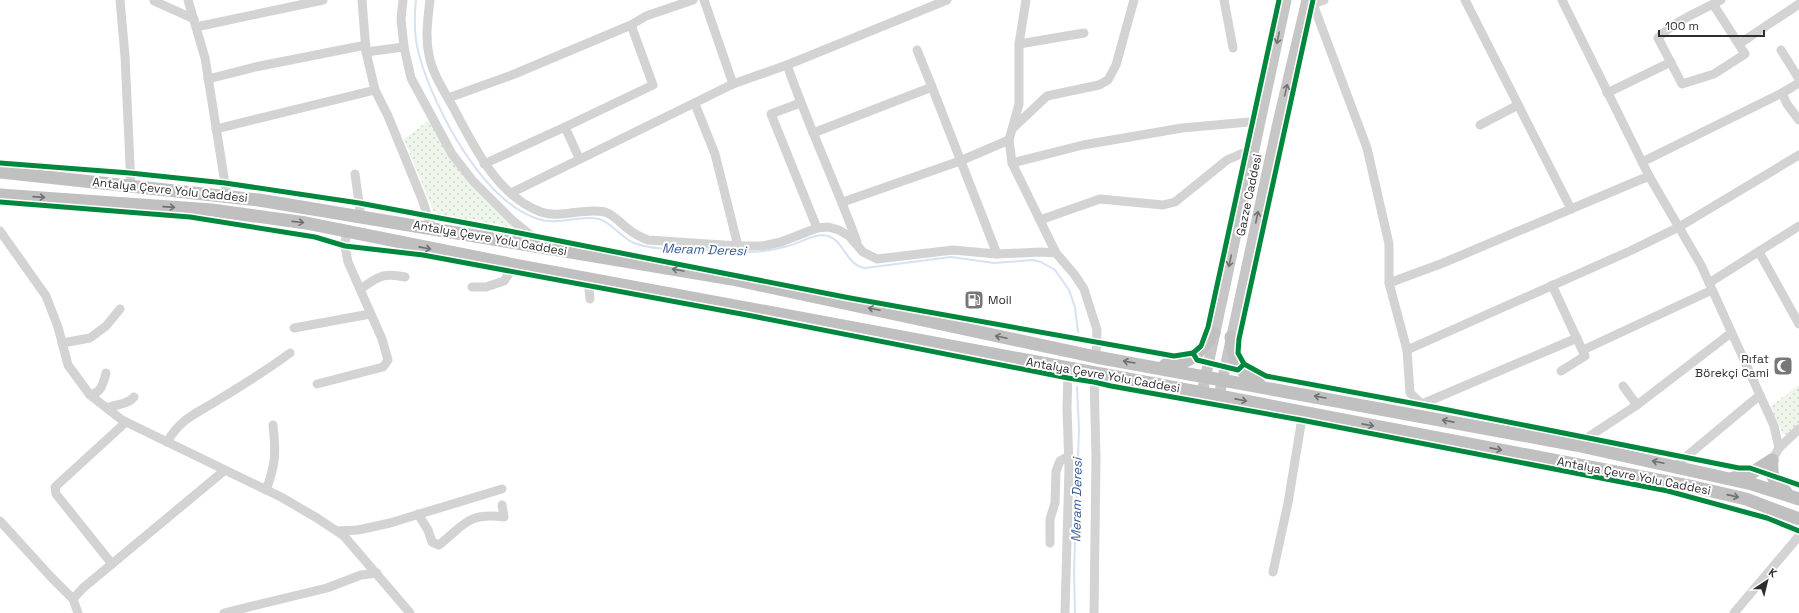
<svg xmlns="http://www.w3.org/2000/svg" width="1799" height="613" font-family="'Space Grotesk',sans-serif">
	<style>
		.green { fill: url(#green-dots) }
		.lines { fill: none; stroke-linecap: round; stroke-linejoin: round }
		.stream { stroke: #d6e2f3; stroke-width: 2 }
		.minor { stroke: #d3d3d3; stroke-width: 9 }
		.major { stroke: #c6c6c6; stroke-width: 11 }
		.highway { stroke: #c0c0c0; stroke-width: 13 }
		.cycleway-casing { stroke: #fff; stroke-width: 8 }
		.cycleway { stroke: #00873e; stroke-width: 5 }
		.oneway { stroke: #727272 }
		.oneway2 { stroke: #707070 }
		.labels { text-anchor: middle; stroke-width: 4; stroke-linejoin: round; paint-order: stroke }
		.street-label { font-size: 12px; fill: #2e2e2e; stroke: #fff }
		.poi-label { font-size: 12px; fill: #2e2e2e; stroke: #fff; text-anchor: start }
		.water-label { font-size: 13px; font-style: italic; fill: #365b96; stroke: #fff }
	</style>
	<defs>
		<pattern id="green-dots" width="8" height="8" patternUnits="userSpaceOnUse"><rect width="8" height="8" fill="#eef5eb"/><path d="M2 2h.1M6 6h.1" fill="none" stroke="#ccd2ca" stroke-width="1.8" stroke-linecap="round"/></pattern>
	</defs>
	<rect width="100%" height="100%" fill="#fff"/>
	<g class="green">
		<polygon points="432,118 447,147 516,229 515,231 438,216 433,210 404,139"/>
		<polygon points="1799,385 1799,426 1789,435 1783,434 1770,407"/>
	</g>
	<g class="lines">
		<g class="stream">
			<path d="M 416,0 C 414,19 414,37 419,55 C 434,108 482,201 538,219 C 559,226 580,214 599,219 C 611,222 620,237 634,243 C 653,250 676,249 696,249 C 713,250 731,252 748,252 C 762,252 775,250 788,246 C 799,243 812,235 823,235 C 845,237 844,265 865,268 L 951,257 L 994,263 L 1033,260 L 1041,262 L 1055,270 L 1069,290 L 1075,307 L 1078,332"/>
			<polyline points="1075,613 1074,571 1079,429 1077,387"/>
		</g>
		<g class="minor">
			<polyline points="120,0 125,56 131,186"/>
			<polyline points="188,0 205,58 227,196"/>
			<polyline points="362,0 366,52 375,90 388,116 422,199 432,229"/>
			<polyline points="403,0 401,19 404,47 411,78 452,154 473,181 512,220 544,246"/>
			<path d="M 430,0 C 428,17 425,37 429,55 C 432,73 444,91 453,107 C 474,146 496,195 541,212 C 561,219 584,207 605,212 C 614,215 619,222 627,228 C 633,233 640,237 648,240 L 738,246 L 762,246 L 781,242 L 817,228 L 828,227 L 839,230 L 849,236 L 863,252 L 877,259 L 953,250 L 997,254 L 1041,252 L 1056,253"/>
			<polyline points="704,0 733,84"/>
			<polyline points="1026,0 1019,44 1019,104 1009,140 1012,163 1056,253 1074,274 1084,289 1097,330 1096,357"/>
			<polyline points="1224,0 1233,48"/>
			<polyline points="1465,0 1571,209"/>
			<polyline points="1562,0 1649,176 1701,265 1774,426 1779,448"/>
			<polyline points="154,1 194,19"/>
			<polyline points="1308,3 1313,4 1324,0"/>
			<polyline points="1313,4 1367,148 1389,244 1389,283 1407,350 1410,393 1422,404"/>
			<path d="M 1713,4 L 1745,54 L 1714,74 L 1682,84 L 1658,38 C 1675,21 1700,11 1721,0"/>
			<polyline points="196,27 323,0"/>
			<polyline points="1019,44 1084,33"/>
			<polyline points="1739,44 1799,4"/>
			<polyline points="917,50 932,87"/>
			<polyline points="1781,50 1799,79"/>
			<polyline points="366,52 404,47"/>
			<path d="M 787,65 C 808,125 835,182 857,242"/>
			<polyline points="208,79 255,67 366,45"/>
			<polyline points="1607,93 1671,62"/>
			<polyline points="1782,93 1799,83"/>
			<polyline points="448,98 512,75 631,25 646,16 693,0"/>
			<polyline points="800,103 771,114 817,228"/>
			<polyline points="695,104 715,154 738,246"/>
			<polyline points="1480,125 1518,105"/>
			<polyline points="1013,128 1047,96 1099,85 1108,80 1116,65 1134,0"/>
			<polyline points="216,129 375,90"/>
			<polyline points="813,133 932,87 997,254"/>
			<polyline points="579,158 565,127 653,85 631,25"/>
			<polyline points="1642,162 1782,93 1787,104 1799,120"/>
			<polyline points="1012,163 1083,145 1182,128 1260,121"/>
			<polyline points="484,164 565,127"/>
			<polyline points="355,174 361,217"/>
			<polyline points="511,193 733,84 787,65 947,0"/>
			<polyline points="843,202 960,161 1009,140"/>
			<polyline points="1040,220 1100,199 1163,205 1175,202 1227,160 1243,153 1254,153"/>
			<polyline points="0,231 46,296 58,327 68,365 90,395 122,420 281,497 317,518 344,536 410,613"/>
			<polyline points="1759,252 1799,324"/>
			<polyline points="588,279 590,299"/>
			<polyline points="1389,283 1443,263 1649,176"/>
			<polyline points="1709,283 1799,226"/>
			<polyline points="1552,285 1585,356 1561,371"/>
			<polyline points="472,287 486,287 504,281 515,265"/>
			<path d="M 360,289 C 379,277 382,272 405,277"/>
			<polyline points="294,328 370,314"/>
			<polyline points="62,343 90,338 106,326 120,309"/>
			<polyline points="1407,350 1630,251 1679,227 1799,155"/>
			<polyline points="1583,350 1712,290"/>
			<polyline points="317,384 383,367 388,360 382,339 348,262 345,246 346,232"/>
			<polyline points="1623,386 1637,405"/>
			<path d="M 90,395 C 102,392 103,384 106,373"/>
			<polyline points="1422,404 1577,338"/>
			<path d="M 107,408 C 116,404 128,405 134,397"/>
			<path d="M 167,442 C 181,418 196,414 218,400 C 243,385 267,370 290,353"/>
			<polyline points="1576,445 1637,405 1731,333"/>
			<polyline points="1772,460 1779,448 1799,429"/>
			<polyline points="1675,466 1760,395"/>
			<path d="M 266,490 C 276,464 276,452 273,425"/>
			<path d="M 418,514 L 428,530 L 432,542 L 439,545 C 464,525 468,512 504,517 L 502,505"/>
			<polyline points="0,521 51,577 73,599"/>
			<polyline points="337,531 358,530 390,523 502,489"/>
			<polyline points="1050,543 1050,519 1055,503 1056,471 1060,461 1069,456"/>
			<polyline points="112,564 56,494 55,487 126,422"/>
			<polyline points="1273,572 1288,503 1303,412"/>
			<polyline points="78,613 73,599 83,588 225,470"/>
			<polyline points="224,613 327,588 361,575 377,573"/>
			<polyline points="1065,613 1069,468 1067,408 1068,369"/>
			<polyline points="1094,613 1096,458 1094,374"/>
			<polyline points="1734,613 1799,536"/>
		</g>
		<g class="major">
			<polyline points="1202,393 1286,0"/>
			<polyline points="1219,396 1277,127 1307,0"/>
		</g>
		<g class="highway">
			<polyline points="0,172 259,200 732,279 1096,357 1576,445 1752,484 1799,499"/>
			<polyline points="0,195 212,210 306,223 515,265 1219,396 1694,487 1746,499 1799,519"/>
			<path d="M 1231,337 C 1233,361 1239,371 1259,384"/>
			<path d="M 1165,365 C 1193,363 1198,354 1214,333"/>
			<path d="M 1772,460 C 1771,478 1773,480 1786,492"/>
			<polyline points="1733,478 1750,474 1772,460"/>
		</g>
		<g class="cycleway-casing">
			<g id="cycleway">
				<polyline points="0,163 130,173 225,183 359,203 509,231 850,298 1174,356 1193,353 1197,360 1238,370 1244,364 1266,376 1438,408 1739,468 1750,468 1799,485"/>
				<polyline points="0,202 190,217 315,237 345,246 423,255 747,315 1068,378 1094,382 1111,386 1301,420 1668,491 1767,518 1799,531"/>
				<polyline points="1193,353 1201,346 1208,327 1279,0"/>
				<polyline points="1244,364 1238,353 1239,339 1313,0"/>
			</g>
		</g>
		<use href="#cycleway" class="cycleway"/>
	</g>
	<defs><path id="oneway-shaft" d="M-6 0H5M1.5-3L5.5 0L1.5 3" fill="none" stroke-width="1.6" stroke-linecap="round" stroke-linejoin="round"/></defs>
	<g class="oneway">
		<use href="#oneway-shaft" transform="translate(1278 38) rotate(102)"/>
		<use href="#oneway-shaft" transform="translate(1286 90) rotate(-77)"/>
		<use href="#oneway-shaft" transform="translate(1257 217) rotate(-78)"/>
		<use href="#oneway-shaft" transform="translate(1230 261) rotate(102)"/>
	</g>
	<g class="oneway2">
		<use href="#oneway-shaft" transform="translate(39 197) rotate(4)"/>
		<use href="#oneway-shaft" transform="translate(169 207) rotate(4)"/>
		<use href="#oneway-shaft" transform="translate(298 222) rotate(6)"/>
		<use href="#oneway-shaft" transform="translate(425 248) rotate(11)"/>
		<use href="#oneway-shaft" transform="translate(678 270) rotate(-170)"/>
		<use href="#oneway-shaft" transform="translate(874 309) rotate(-168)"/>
		<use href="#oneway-shaft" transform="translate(1001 337) rotate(-168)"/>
		<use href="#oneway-shaft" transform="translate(1129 362) rotate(-170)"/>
		<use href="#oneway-shaft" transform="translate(1320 397) rotate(-170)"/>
		<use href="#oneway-shaft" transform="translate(1241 400) rotate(11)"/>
		<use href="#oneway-shaft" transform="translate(1448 421) rotate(-169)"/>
		<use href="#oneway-shaft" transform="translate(1368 425) rotate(11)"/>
		<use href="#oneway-shaft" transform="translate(1496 449) rotate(11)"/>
		<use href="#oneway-shaft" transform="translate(1658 462) rotate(-168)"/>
		<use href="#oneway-shaft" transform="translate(1733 496) rotate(13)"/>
	</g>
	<defs>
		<g id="fuel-square" transform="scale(1)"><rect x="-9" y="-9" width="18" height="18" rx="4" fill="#777" stroke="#fff"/><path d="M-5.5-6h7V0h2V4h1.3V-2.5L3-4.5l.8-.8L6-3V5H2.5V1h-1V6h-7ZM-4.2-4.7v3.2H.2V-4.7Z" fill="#fff"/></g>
		<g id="mosque-square" transform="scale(1)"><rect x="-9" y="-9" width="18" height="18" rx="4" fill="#777" stroke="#fff"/><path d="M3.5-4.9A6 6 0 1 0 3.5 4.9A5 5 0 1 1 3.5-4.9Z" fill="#fff"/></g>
	</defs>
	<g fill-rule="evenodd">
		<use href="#fuel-square" x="974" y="300"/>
		<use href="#mosque-square" x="1783" y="366"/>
	</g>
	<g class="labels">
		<g class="street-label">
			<text transform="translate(170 190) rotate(6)" y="4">Antalya Çevre Yolu Caddesi</text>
			<text transform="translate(1249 195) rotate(-78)" y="4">Gazze Caddesi</text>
			<text transform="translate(490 238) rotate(10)" y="4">Antalya Çevre Yolu Caddesi</text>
			<text transform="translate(1103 375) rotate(10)" y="4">Antalya Çevre Yolu Caddesi</text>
			<text transform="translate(1634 476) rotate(11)" y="4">Antalya Çevre Yolu Caddesi</text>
		</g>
		<g class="poi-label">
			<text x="988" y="304">Moil</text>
			<text x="1769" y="363" text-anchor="end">Rıfat<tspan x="1769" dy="14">Börekçi Cami</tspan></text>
		</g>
		<g class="water-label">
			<text transform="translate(704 249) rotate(2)" y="5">Meram Deresi</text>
			<text transform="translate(1076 500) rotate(-89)" y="5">Meram Deresi</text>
		</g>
	</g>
	<g transform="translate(1767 581) rotate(35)" stroke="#ffffff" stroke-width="3" paint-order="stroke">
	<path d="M0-3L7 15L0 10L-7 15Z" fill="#2e2e2e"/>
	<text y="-6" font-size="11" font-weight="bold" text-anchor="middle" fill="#2e2e2e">K</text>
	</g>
	<path d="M1659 30v6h105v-6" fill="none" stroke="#2e2e2e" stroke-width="2"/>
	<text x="1665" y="30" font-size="12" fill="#2e2e2e" stroke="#ffffff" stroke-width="3" paint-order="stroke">100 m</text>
</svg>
